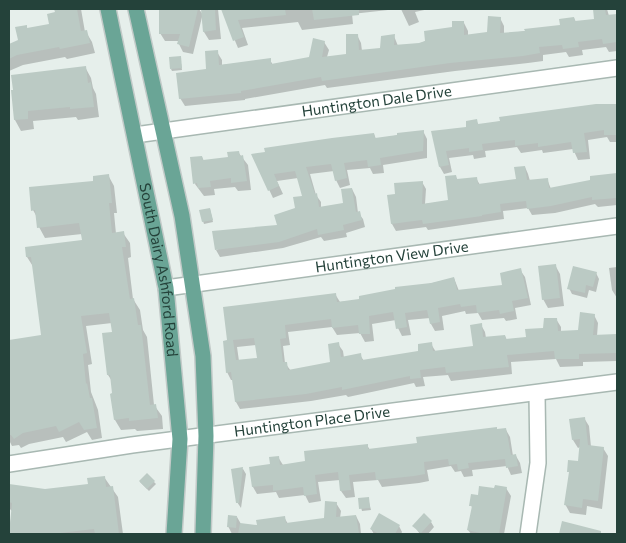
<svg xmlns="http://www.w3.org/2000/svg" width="626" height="543" font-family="Commissioner,sans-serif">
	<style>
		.shadow { fill: #0003; fill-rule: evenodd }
		.building { fill: #bbcac4; fill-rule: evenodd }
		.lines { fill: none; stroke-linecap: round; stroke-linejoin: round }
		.minor-casing { stroke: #a8b8b2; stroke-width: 18 }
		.major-casing { stroke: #c2cac8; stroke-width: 18 }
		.minor { stroke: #fff; stroke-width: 15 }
		.major { stroke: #6aa596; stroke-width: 15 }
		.labels { text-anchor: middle; stroke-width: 4; stroke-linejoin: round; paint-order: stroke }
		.street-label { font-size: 15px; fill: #24423a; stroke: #f7fbf9 }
	</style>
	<rect width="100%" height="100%" fill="#e6efeb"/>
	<g class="shadow">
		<polygon points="55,9 81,9 85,32 86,32 92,42 95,53 67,59 65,57 23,65 9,71 9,45 20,41 26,26 28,29 51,25 56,12"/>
		<polygon points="160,9 199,9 203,15 202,9 218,9 221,39 209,40 204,32 202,17 193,54 183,52 179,44 179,41 165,41 160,33"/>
		<polygon points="222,9 397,9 352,14 353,24 302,30 298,22 242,28 248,45 238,48"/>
		<polygon points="401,9 429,9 415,12 419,22 409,26"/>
		<polygon points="594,9 607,9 609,16 617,15 617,51 609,52 606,47 582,50 583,55 569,57 566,52 543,55 543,61 528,63 455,71 327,88 325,85 245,99 245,100 185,106 180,98 207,70 217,52 222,60 222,65 270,60 273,65 311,58 324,42 329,50 327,57 348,55 357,35 361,43 362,51 381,49 394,36 398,46 419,44 464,23 468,31 468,36 488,33 500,18 504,26 504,34 561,26 574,18 576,22 595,20"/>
		<polygon points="180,57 182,70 172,71 171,69"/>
		<polygon points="85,67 91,78 93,88 96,94 99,117 78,120 76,117 33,121 34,129 21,131 15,120 12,91"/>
		<polygon points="596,105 617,105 617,142 610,142 607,137 588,140 590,159 578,160 573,149 543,153 542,150 521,153 517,147 485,151 486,157 474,159 473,155 449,158 452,172 444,174 440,167 433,132 468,128 476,121 479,125"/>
		<polygon points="423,131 427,139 427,158 383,165 384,173 373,174 370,168 347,170 350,185 340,188 336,180 334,171 310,174 316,195 321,202 321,208 344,204 352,189 356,197 358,213 363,219 365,227 346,233 347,237 324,241 321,237 283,248 220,257 216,250 279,226 296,209 304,197 298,178 277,181 283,194 273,198 253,155 374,134 376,139"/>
		<polygon points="238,152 248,165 251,190 238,191 235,187 214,189 215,195 204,196 195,184 202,157 204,161 229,158"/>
		<polygon points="525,167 528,174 530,181 547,179 551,189 617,175 617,205 598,207 595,204 555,213 532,215 528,208 503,211 504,219 428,230 426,227 396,231 392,224 388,196 396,195 422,182 426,189 425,204 449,201 455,176 458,180 476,178 480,185 517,180"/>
		<polygon points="108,175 114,186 117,213 114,213 116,234 123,233 130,243 131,257 128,258 133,299 140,310 143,330 147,337 154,405 162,416 163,429 137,431 135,429 121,430 115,420 112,381 108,375 113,333 112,323 86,326 92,364 88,365 91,392 98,410 102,438 92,440 87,432 66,442 63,437 29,444 21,448 19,445 12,446 9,440 9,341 42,336 34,268 27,257 83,241 82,234 45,238 39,227 38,219 33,210"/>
		<polygon points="210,209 213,222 204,224 203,221"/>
		<polygon points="555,265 560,274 564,306 548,308 543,299"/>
		<polygon points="617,267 617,298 612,290 609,268"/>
		<path d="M 520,270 L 525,277 L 531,305 L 515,308 L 517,319 L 506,321 L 504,318 L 482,320 L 478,313 L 466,314 L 465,311 L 442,316 L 444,330 L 435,331 L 431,324 L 430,318 L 408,320 L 411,335 L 402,336 L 398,328 L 396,320 L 372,324 L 374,341 L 365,342 L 360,333 L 337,335 L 332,327 L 288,332 L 290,345 L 283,346 L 285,363 L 291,371 L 332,364 L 338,344 L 343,351 L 344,358 L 360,355 L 364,361 L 420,352 L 431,344 L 436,352 L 474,347 L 481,325 L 485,332 L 486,338 L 505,336 L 507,340 L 527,338 L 544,329 L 556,319 L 561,327 L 561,332 L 580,331 L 594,315 L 598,323 L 597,336 L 617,335 L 617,361 L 583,362 L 583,366 L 560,367 L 556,359 L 511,362 L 512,374 L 451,381 L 448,375 L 423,377 L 425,386 L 416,387 L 414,383 L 348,397 L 346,395 L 311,401 L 240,409 L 236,402 L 233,380 L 231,380 L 227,372 L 224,342 L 335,294 L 340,302 L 361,300 L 454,278 L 459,291 L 504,286 ZM 257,345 L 258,360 L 239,361 L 237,347 Z"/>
		<polygon points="596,273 599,279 596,292 589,290 587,298 572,294 569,288"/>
		<polygon points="584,418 589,426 591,447 603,448 608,456 602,509 587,506 586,515 570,513 565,504 570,474 569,472 579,463 580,447 578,448 573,440"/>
		<polygon points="497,430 506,430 510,437 513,456 516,456 520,463 522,473 511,475 507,466 472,470 473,476 464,477 461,471 455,472 451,466 427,470 429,481 419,483 382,487 378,480 353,482 355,497 346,498 341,491 340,480 318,482 321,501 309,503 305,495 279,498 276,492 257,494 253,487 250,468 271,465 278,457 283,465 307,462 367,445 370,450 418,444"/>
		<polygon points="243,469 246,474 241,508 237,502 233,470"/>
		<polygon points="104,477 118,497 123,534 9,534 12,511 9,508 9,485 45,491 89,485"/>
		<polygon points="140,482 154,482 156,484 149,491"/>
		<polygon points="506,488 511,496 504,534 471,534 468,530 473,510 471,505 479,497 495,490"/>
		<polygon points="368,498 371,510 362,511 359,499"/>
		<polygon points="336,503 341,511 340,518 356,516 360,524 361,534 232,534 228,526 237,517 241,524 259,527 284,517 288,524 325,519"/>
		<polygon points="431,522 434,527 428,534 420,534 414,526"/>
		<polygon points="399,526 402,532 401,534 374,534 371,529"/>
	</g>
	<g class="building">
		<polygon points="54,9 77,9 81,31 87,30 90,43 60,49 59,47 17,55 9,59 9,44 18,40 15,27 27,25 27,28 49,24 47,14 55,12"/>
		<polygon points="159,9 198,9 189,47 177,44 180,34 159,34"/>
		<polygon points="201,9 215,9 216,30 203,32"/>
		<polygon points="221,9 285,9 286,15 238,20 244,37 233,41"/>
		<polygon points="312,9 359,9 359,15 314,20"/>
		<polygon points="593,9 605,9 606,15 617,14 617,42 603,44 602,39 578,42 579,47 563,49 562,45 539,47 540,53 523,56 450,63 322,81 321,77 241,91 241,93 179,99 176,73 206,69 205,51 218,50 219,65 271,58 271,64 309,57 313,38 325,41 322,57 346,54 346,34 358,34 359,50 380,48 381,36 395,34 394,45 419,43 425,41 424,31 452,27 452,21 464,21 464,35 487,32 488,16 501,17 500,33 525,31 524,29 560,25 559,19 574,17 575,21 594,19"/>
		<polygon points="181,56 182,68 170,69 169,57"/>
		<polygon points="86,66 88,83 91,82 94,107 70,109 70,107 28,111 28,119 14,120 11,90 13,90 11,75"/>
		<polygon points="596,104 617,104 617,135 604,135 604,130 584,133 587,152 573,153 571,142 538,147 538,143 515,146 515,140 482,144 483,150 469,152 469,148 446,151 449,165 439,167 431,131 466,127 466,121 477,119 478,124 500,121 499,117"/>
		<polygon points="424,130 423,151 380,158 381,165 368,167 367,160 344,163 347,178 335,181 331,164 306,167 315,194 317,193 319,207 343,203 341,189 352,188 356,212 360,211 362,220 343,225 344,230 318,235 317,229 279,242 215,250 212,231 277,225 274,215 295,208 293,197 302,196 295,171 274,174 279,186 268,191 251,154 265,152 264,148 332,138 374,133 375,138 397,135 397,133"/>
		<polygon points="239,151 240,156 243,155 247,181 231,183 231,178 210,181 211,187 198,188 197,183 193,184 190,157 202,156 203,160 228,157 227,152"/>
		<polygon points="525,166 527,180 548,178 549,188 590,180 590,176 617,173 617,198 592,200 592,197 551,206 527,209 526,201 500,204 501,212 482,215 482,216 423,224 422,220 391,224 387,195 395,194 394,183 423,181 422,204 448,200 445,176 456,175 457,179 477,177 478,184 516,179 514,167"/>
		<polygon points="109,174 112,203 109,203 112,233 124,231 126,247 122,247 130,299 134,298 138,325 141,325 150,405 156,404 158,418 129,421 129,418 114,420 110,394 112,393 110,375 107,375 102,333 112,332 109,313 81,316 87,353 83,354 86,384 87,383 90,398 92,398 97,428 84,430 79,422 59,432 56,426 23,433 14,439 11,435 9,435 9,340 41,335 31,257 26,257 25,247 82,240 79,223 37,228 35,210 31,211 29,187 93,181 93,176"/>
		<polygon points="210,208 213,220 202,222 199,210"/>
		<polygon points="556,264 560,298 542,300 538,266"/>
		<polygon points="573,266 597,272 593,287 586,285 585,293 567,289"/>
		<path d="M 521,268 L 528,298 L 512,301 L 514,311 L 500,314 L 499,310 L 477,313 L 476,305 L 461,307 L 460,304 L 438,308 L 440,322 L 430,324 L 427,310 L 405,313 L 407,327 L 396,329 L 393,312 L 369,316 L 370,334 L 359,334 L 358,325 L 332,328 L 331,319 L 285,325 L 286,338 L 280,339 L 283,362 L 287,362 L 288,370 L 330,362 L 328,344 L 339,342 L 341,357 L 361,353 L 362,360 L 418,351 L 418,344 L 432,342 L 433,351 L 473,346 L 470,325 L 482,323 L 483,337 L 505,335 L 506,339 L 526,337 L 525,329 L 543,328 L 544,318 L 557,318 L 558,331 L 578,330 L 580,312 L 595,314 L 593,335 L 617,334 L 617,353 L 579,354 L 579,359 L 555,359 L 554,351 L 507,355 L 509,367 L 446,373 L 445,367 L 420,370 L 421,378 L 410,379 L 410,376 L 342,390 L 342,387 L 306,394 L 235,402 L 231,372 L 226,373 L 223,341 L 227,340 L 223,307 L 336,293 L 337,302 L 359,299 L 359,296 L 395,289 L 395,287 L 431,283 L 454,277 L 457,290 L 502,285 L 500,273 ZM 254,338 L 257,358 L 236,360 L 233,340 Z"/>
		<polygon points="585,417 588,445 604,447 598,501 583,499 582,508 564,505 569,472 567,472 568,460 578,461 580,439 572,440 569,419"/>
		<polygon points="497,427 497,429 506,428 511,455 516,454 518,466 506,468 505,459 468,463 469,468 458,470 457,464 449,465 448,459 424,462 425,474 414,476 376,480 375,472 349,475 351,490 340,491 338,472 315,475 317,494 304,496 303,487 273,491 273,485 252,487 249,467 270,464 269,457 279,456 280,465 305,461 304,451 368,444 368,449 417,443 416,437"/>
		<polygon points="243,467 239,503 236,503 231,469"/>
		<polygon points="147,473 155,481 147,489 139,481"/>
		<polygon points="105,476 106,487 113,486 119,534 95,534 94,529 52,534 9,534 12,503 9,502 9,484 45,489 88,484 87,478"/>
		<polygon points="495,485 507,487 499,534 484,534 467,530 472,506 469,506 471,494 478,495 479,486 494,488"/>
		<polygon points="369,497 370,508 359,509 358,498"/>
		<polygon points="325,501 337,502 336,517 356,515 359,533 238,534 240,523 257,525 256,520 285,516 286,523 324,518"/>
		<polygon points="379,513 400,525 395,534 379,534 370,529"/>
		<polygon points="424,513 432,521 421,533 412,526"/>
		<polygon points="228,515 237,516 236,528 227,527"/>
		<polygon points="562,521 601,531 601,534 559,534"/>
	</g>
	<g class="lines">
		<g class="minor-casing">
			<g id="minor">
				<path id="s1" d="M 135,135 L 617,68"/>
				<path id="s2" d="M 166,288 L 617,226"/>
				<path id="s3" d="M 9,464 L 132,445 L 617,382"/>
				<polyline points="528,534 538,463 537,394"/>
			</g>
		</g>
		<g class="major-casing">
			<g id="major">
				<path id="s4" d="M 108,9 L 166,288 L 180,439 L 174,534"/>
				<polyline points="136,9 182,216 203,356 206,436 203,534"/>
			</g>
		</g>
		<use href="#minor" class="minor"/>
		<use href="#major" class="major"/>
	</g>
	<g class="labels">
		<g class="street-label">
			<text dy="5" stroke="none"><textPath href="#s1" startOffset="244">Huntington Dale Drive</textPath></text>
			<text dy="5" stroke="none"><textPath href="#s2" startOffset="228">Huntington View Drive</textPath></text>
			<text dy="5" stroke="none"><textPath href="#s4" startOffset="266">South Dairy Ashford Road</textPath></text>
			<text dy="5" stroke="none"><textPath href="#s3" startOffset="306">Huntington Place Drive</textPath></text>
		</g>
	</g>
	<rect width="626" height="543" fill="none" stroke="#24423a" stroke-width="20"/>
</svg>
